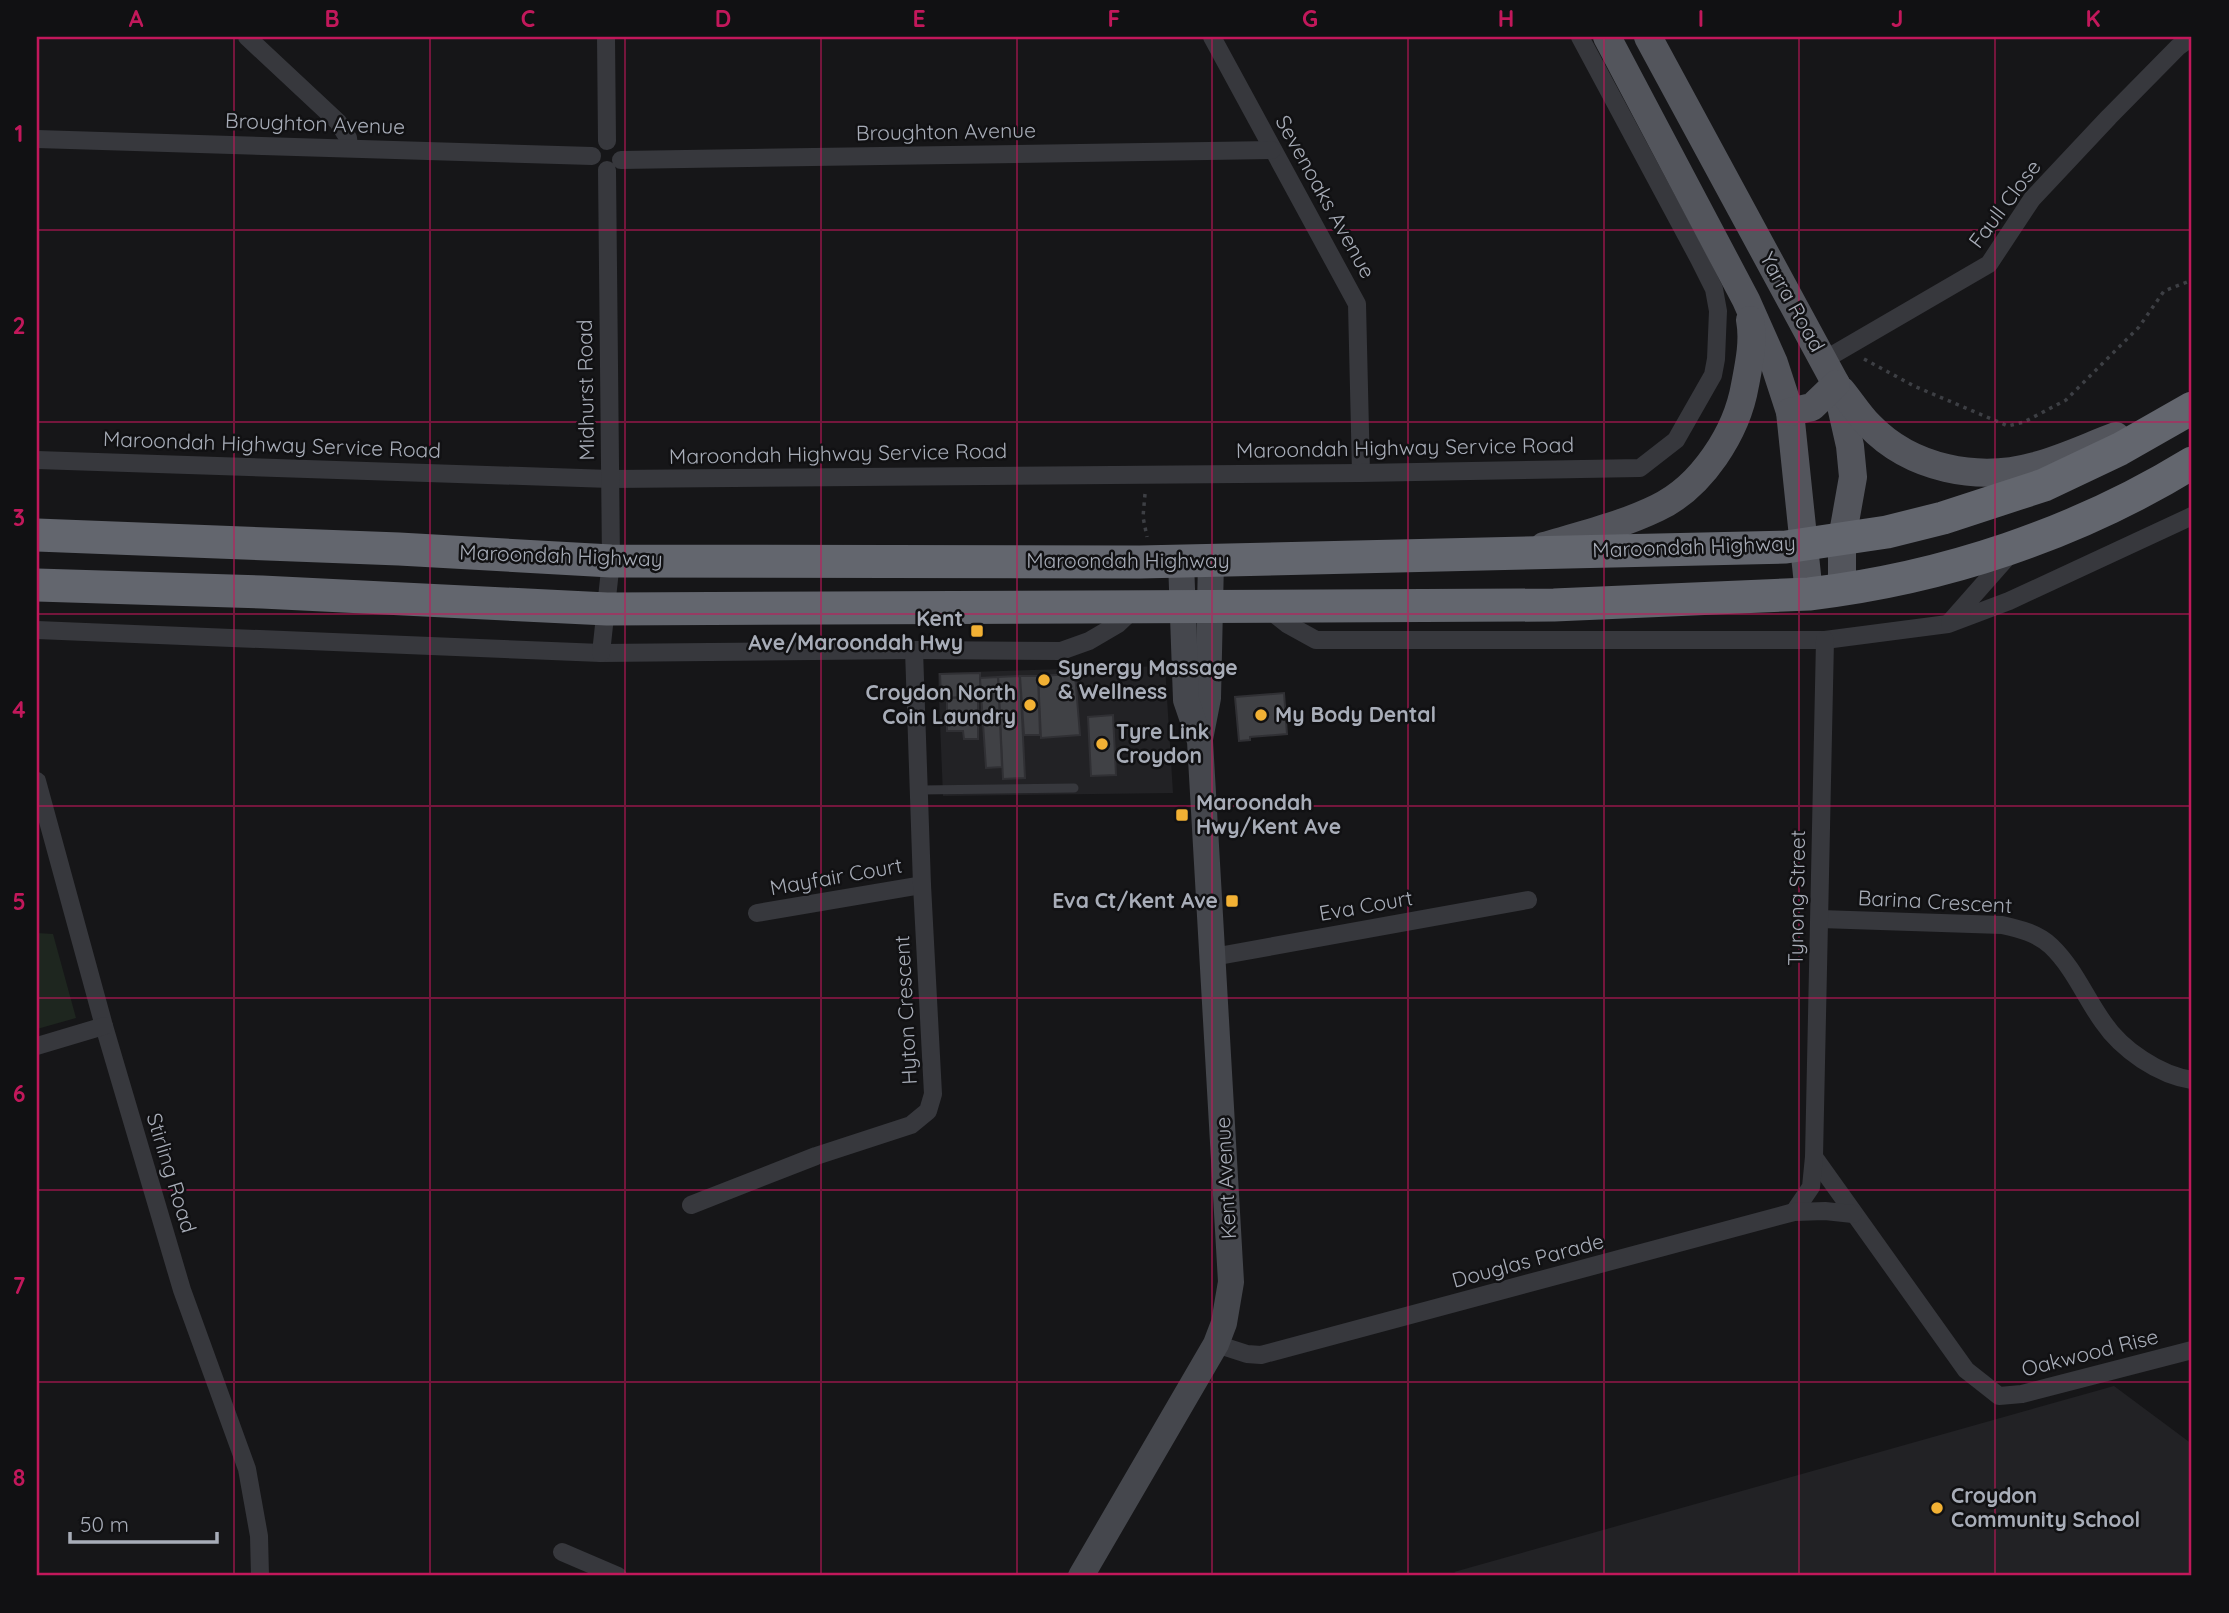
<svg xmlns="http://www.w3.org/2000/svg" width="2229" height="1613" font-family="Quicksand,sans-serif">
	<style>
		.built { fill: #222225 }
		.green { fill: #1e261f }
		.building { fill: #404145; stroke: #303034; stroke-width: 2 }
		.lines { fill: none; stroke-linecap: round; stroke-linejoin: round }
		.path { stroke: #3d3f44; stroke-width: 3.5; stroke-dasharray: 3.5 5; stroke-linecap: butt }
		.lane { stroke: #37383d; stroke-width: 9 }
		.street { stroke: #37383d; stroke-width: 18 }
		.secondary { stroke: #45474d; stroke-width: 26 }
		.primary { stroke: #53555c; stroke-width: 28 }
		.highway { stroke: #63666e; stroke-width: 33 }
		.grid { fill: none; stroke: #c2185b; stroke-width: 2; stroke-opacity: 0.55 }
		.poi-dot { fill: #f2b134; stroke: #111113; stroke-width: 2.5 }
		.labels { text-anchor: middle; stroke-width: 5; stroke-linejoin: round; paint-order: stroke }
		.street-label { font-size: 21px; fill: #a8adb8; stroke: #111113 }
		.poi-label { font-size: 21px; font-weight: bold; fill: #a8adb8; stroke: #111113; text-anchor: start }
		.neatline { fill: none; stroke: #c2185b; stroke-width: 2.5 }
		.grid-label { font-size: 23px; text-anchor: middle; font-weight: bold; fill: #c2185b }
	</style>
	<rect width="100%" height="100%" fill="#161618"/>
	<g class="built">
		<polygon points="1165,666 1173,793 943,796 938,673"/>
		<polygon points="2114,1386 2192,1444 2192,1576 1461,1576 1454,1572"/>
	</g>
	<polygon class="green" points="37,933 53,934 76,1018 37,1029"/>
	<g class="building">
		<polygon points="980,673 981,697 941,698 940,674"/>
		<polygon points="1075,674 1080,735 1041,738 1038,676"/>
		<polygon points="1020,676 1025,778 1003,779 998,677"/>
		<polygon points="1020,676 1038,676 1040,735 1024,735"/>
		<polygon points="998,677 1002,767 986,768 980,678"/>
		<polygon points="1284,693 1287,734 1250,737 1250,740 1239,741 1235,697"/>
		<polygon points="978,697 978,739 964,739 963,731 947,731 947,698"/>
		<polygon points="1113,715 1116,775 1091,776 1088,717"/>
	</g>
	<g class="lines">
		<g class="path">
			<polyline points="1864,359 1914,386 2008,426 2024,422 2066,400 2139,327 2164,291 2192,280"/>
			<polyline points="1145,494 1143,517 1147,537"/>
		</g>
		<polyline class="lane" points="921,790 1074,788"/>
		<g class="street">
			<polyline points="247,37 338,122 348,138 349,147"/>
			<polyline points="606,37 607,141"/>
			<polyline points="1212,37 1357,304 1361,473"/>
			<polyline points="37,139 592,156"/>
			<polyline points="621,160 1272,150"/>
			<polyline points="1824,360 1989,264 2032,199 2109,117 2178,47 2192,37"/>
			<polyline points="37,460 610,479 1361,473 1640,468 1676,440 1713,375 1716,359 1718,311 1714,289 1699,259 1580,37"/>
			<polyline points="1267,608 1287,624 1316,640 1825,640 1948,624 2009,601 2192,516"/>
			<polyline points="1950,622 2010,554"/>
			<polyline points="37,630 601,653 914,650 1061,651 1089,641 1118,624 1136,607"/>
			<polyline points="601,653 611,561 607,170"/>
			<polyline points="37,781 104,1026 182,1290 247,1469 259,1536 260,1576"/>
			<polyline points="757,913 922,885"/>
			<path d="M 1820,919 L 2002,925 C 2020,929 2037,933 2051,946 C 2074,968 2085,997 2103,1022 C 2122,1050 2159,1075 2192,1080"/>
			<polyline points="1213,957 1528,900"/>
			<polyline points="37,1046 104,1026"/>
			<polyline points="1814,1157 1966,1370 1999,1396 2022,1394 2192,1350"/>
			<polyline points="691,1205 816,1156 911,1125 928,1111 933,1094 922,885 914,650"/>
			<polyline points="1794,1212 1811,1187 1814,1157 1825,640"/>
			<polyline points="1216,1344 1247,1354 1261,1355 1794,1212 1825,1211 1853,1214"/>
			<polyline points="562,1552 618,1576"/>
		</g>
		<g class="secondary">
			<polyline points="1200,739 1208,698 1211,561"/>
			<polyline points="1081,1576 1216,1344 1224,1323 1231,1282 1200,741 1186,700 1181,561"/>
		</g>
		<g class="primary">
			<polyline points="1607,37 1746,300 1774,363 1790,412 1809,594"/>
			<polyline points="1648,37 1836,384 1850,446 1853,477 1842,539 1842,590"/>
			<path d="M 1842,391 C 1851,402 1859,415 1869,425 C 1911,469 1978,482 2035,466 C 2062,459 2089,446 2116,436"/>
			<polyline points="1790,412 1812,407 1836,384"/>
			<path d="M 1544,546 C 1582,535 1622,525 1657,508 C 1702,487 1737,432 1745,385 C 1749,364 1754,341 1750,320"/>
		</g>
		<g class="highway">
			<polyline points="37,535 399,549 611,561 1140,562 1786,547 1887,532 1943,518 2044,485 2120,449 2192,408"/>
			<path d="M 37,585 L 262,592 L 607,609 L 1554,605 L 1809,594 C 1944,578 2076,534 2192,463"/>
		</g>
	</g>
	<path class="grid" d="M 234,37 L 234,1576M 430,37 L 430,1576M 625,37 L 625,1576M 821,37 L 821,1576M 1017,37 L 1017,1576M 1212,37 L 1212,1576M 1408,37 L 1408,1576M 1604,37 L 1604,1576M 1799,37 L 1799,1576M 1995,37 L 1995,1576M 37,230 L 2192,230M 37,422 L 2192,422M 37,614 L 2192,614M 37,806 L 2192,806M 37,998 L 2192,998M 37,1190 L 2192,1190M 37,1382 L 2192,1382"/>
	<g class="poi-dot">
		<rect x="970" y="624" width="14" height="14" rx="3.5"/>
		<circle cx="1044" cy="680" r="7"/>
		<circle cx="1030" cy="705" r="7"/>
		<circle cx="1261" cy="715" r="7"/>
		<circle cx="1102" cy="744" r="7"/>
		<rect x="1175" y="808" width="14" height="14" rx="3.5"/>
		<rect x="1225" y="894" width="14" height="14" rx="3.5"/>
		<circle cx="1937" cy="1508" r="7"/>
	</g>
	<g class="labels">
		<g class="street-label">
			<text transform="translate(315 124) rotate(2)" y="7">Broughton Avenue</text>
			<text transform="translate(946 132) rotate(-1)" y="7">Broughton Avenue</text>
			<text transform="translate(1325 197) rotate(61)" y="7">Sevenoaks Avenue</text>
			<text transform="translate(2005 204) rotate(-53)" y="7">Faull Close</text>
			<text transform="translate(1792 302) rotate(61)" y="7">Yarra Road</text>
			<text transform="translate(586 390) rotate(-91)" y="7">Midhurst Road</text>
			<text transform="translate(272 445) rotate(2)" y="7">Maroondah Highway Service Road</text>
			<text transform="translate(1405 448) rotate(-1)" y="7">Maroondah Highway Service Road</text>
			<text transform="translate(838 454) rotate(-1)" y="7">Maroondah Highway Service Road</text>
			<text transform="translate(1694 547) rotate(-2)" y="7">Maroondah Highway</text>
			<text transform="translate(561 556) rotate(2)" y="7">Maroondah Highway</text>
			<text x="1128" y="568">Maroondah Highway</text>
			<text transform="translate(836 877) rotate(-10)" y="7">Mayfair Court</text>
			<text transform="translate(1797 898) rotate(-89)" y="7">Tynong Street</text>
			<text transform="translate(1935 902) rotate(3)" y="7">Barina Crescent</text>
			<text transform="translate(1366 906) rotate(-10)" y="7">Eva Court</text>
			<text transform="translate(906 1010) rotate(-93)" y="7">Hyton Crescent</text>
			<text transform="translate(171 1173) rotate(73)" y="7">Stirling Road</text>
			<text transform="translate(1226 1178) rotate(-93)" y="7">Kent Avenue</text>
			<text transform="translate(1528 1261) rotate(-15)" y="7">Douglas Parade</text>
			<text transform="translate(2090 1353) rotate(-14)" y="7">Oakwood Rise</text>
		</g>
		<g class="poi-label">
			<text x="963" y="626" text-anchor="end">Kent<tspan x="963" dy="24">Ave/Maroondah Hwy</tspan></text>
			<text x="1058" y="675">Synergy Massage<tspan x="1058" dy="24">&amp; Wellness</tspan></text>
			<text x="1016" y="700" text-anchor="end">Croydon North<tspan x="1016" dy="24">Coin Laundry</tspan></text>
			<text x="1275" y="722">My Body Dental</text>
			<text x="1116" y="739">Tyre Link<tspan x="1116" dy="24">Croydon</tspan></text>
			<text x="1196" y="810">Maroondah<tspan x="1196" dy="24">Hwy/Kent Ave</tspan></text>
			<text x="1218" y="908" text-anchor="end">Eva Ct/Kent Ave</text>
			<text x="1951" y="1503">Croydon<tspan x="1951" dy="24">Community School</tspan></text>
		</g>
	</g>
	<rect width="2229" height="1613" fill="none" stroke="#111113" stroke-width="77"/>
	<path d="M70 1532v10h147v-10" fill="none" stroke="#a8adb8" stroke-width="3.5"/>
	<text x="80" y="1532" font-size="21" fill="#a8adb8" stroke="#111113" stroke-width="5" paint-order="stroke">50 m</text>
	<rect x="38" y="38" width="2152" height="1536" class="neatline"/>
	<g class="grid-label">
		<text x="136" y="27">A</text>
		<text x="332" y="27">B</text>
		<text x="528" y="27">C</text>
		<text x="723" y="27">D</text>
		<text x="919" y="27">E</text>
		<text x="1114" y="27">F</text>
		<text x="1310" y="27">G</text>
		<text x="1506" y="27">H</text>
		<text x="1701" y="27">I</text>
		<text x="1897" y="27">J</text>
		<text x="2093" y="27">K</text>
		<text x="19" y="142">1</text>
		<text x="19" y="334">2</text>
		<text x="19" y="526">3</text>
		<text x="19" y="718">4</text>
		<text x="19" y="910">5</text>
		<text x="19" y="1102">6</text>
		<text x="19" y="1294">7</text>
		<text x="19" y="1486">8</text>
	</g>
</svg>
